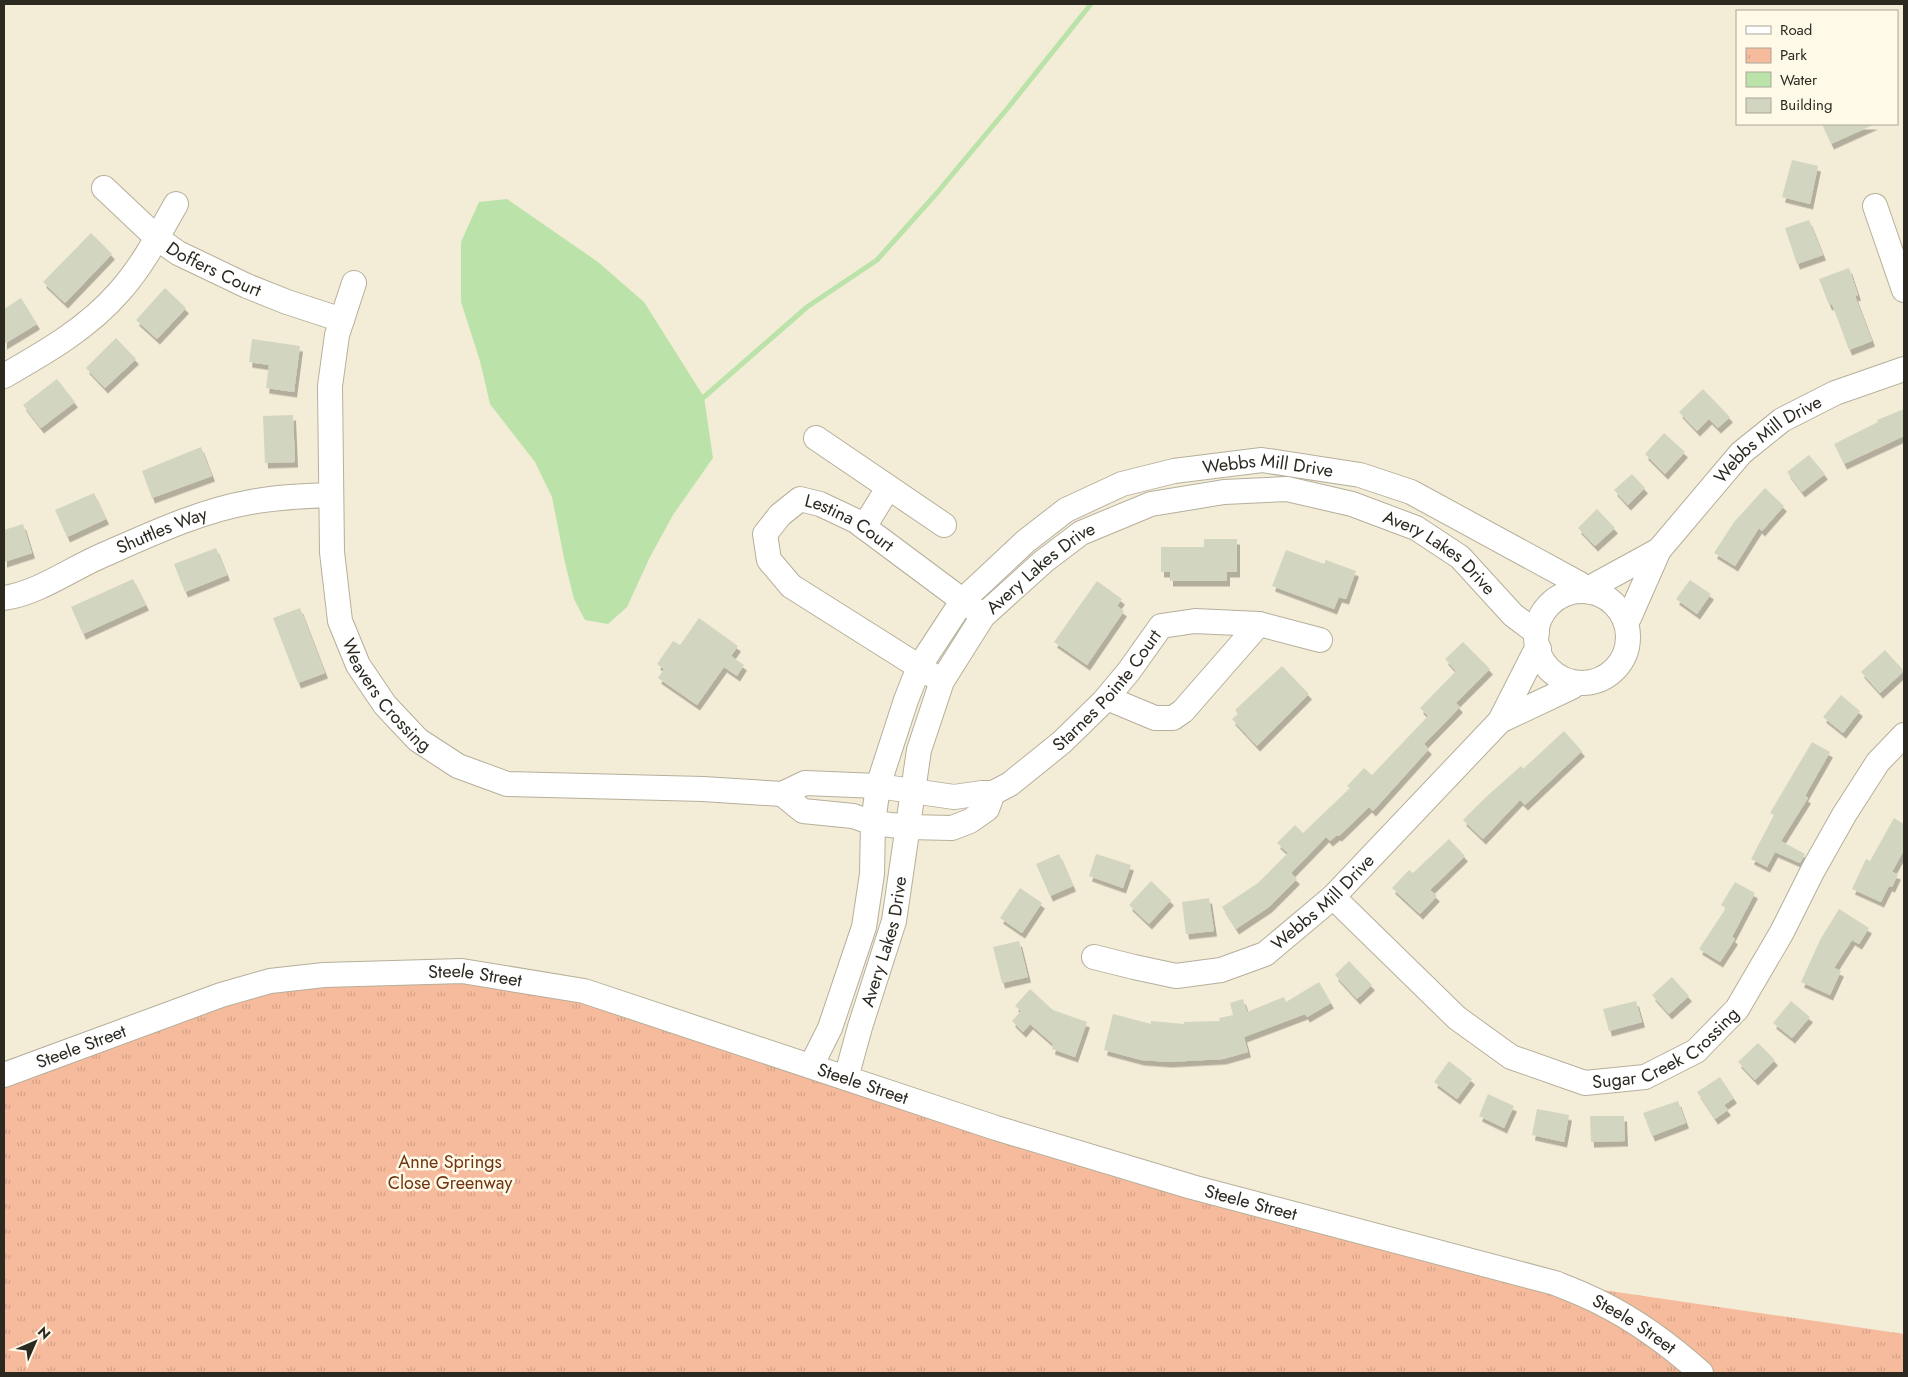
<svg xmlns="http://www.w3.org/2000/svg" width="1908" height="1377" font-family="Jost,sans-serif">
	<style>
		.park { fill: url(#park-tufts) }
		.water { fill: #bbe3a9 }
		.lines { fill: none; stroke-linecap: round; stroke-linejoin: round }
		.stream { stroke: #bbe3a9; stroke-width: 5 }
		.building { fill: #d2d6c0; filter: url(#shadow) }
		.minor-casing { stroke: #b6af9b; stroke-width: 26 }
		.minor { stroke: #fff; stroke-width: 24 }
		.labels { text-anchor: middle; stroke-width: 5; stroke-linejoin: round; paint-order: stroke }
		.street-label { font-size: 18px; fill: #2b2920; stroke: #fff9e8 }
		.park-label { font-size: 18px; fill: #703512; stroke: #fff9e8 }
	</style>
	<defs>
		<pattern id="park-tufts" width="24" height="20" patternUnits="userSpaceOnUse" patternTransform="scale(1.25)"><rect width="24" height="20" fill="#f6bb9d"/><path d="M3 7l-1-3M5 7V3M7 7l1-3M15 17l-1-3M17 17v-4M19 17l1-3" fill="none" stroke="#d3a187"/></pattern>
		<filter id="shadow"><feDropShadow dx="3" dy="5.5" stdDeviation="0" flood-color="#0004"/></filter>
	</defs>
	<rect width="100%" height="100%" fill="#f3ecd6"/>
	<polygon class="park" points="462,971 718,1035 1555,1283 1904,1334 1904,1373 4,1373 4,1075 221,995"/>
	<polygon class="water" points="507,199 598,262 644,302 704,397 713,458 673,515 650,557 627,607 608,624 585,620 574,599 565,563 552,497 535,462 490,404 480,361 461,302 461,242 479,202"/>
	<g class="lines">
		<polyline class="stream" points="704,397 807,307 877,260 936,194 1007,109 1091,4"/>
	</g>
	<g class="building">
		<polygon points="1822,124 1875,124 1831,144"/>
		<polygon points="1792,160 1818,166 1810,204 1782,197"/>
		<polygon points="1809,220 1823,255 1797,264 1785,228"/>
		<polygon points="91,233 112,254 65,303 43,282"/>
		<polygon points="1849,268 1858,295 1855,296 1872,341 1849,350 1832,304 1829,305 1819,279"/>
		<polygon points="165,288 186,308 157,339 136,320"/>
		<polygon points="21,298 37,324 4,344 4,309"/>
		<polygon points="116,338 136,359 105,388 86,368"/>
		<polygon points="252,339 300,346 294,392 266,388 269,365 249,362"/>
		<polygon points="57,379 75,402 41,428 23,405"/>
		<polygon points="1703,389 1730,417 1718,428 1709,419 1697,431 1679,412"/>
		<polygon points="1904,409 1904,436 1844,464 1834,444 1878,422 1877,420"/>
		<polygon points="293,415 295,462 265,463 263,416"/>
		<polygon points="1664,433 1685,452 1665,474 1645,454"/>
		<polygon points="201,447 212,476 152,498 142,471"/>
		<polygon points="1809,455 1825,474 1802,492 1787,472"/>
		<polygon points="1632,474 1645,488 1628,505 1614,490"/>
		<polygon points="1765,488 1784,506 1762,531 1759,528 1735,566 1714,553 1734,522"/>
		<polygon points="94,493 106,519 67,537 55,510"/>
		<polygon points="1597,509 1615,528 1595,546 1578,528"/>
		<polygon points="23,524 32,553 4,562 4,530"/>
		<polygon points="1204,539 1237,539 1237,572 1227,572 1227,581 1170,581 1170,572 1161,572 1161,547 1204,547"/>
		<polygon points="216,548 227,575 185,592 174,564"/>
		<polygon points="1286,550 1324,564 1326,560 1356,571 1346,599 1339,597 1334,609 1272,586"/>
		<polygon points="133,579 146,605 83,634 71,607"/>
		<polygon points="1690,580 1711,594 1697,614 1676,599"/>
		<polygon points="1097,581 1122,599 1117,606 1124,611 1087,665 1054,642"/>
		<polygon points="300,608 325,673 298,683 273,618"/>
		<polygon points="699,618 738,646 731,656 744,665 737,676 724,667 697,705 658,678 664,669 657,664 673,641 680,645"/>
		<polygon points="1463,642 1490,669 1456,703 1460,707 1424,744 1429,749 1373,811 1369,807 1339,836 1337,835 1330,841 1326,837 1291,873 1297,879 1269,907 1236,929 1222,907 1258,883 1288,853 1277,843 1295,825 1303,833 1350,788 1347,786 1364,768 1372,775 1428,716 1420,708 1456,671 1445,659"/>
		<polygon points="1885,650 1904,671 1880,693 1861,672"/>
		<polygon points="1282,666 1309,694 1257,746 1232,719 1238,714 1235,710"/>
		<polygon points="1841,695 1860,711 1843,733 1823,717"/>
		<polygon points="1564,731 1582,751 1525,805 1520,800 1483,839 1463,820 1486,797 1521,766 1523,769"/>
		<polygon points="1812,742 1830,752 1805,796 1808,798 1781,841 1805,854 1800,863 1775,852 1767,867 1751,859 1774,815 1770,813"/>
		<polygon points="1894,818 1904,824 1904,850 1892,872 1898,874 1892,887 1889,886 1881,902 1852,889 1866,859 1870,861"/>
		<polygon points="1449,839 1465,856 1430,890 1437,896 1420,914 1392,888 1409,870 1413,873"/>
		<polygon points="1059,854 1073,886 1050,896 1036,864"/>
		<polygon points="1096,854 1131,865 1123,888 1089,876"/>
		<polygon points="1151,881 1171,900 1149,924 1129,905"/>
		<polygon points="1735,882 1755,893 1732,937 1735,939 1720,962 1699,949 1726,908 1721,905"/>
		<polygon points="1020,888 1042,903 1022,933 1000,918"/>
		<polygon points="1209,898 1214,931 1186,934 1182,902"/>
		<polygon points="1839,909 1869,928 1859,944 1852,940 1834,968 1841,971 1830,995 1801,982 1820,940"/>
		<polygon points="1019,941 1028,977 1002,983 993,947"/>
		<polygon points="1349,961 1372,985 1357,999 1335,975"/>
		<polygon points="1672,977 1689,996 1669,1014 1652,995"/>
		<polygon points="1319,982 1331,1003 1307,1017 1305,1014 1244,1037 1248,1052 1223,1059 1169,1062 1141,1060 1104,1050 1113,1014 1151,1024 1151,1021 1184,1024 1184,1022 1220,1021 1219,1018 1233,1015 1230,1003 1243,999 1247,1012 1284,997 1286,1002"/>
		<polygon points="1030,989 1053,1010 1087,1022 1075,1057 1052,1049 1053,1044 1030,1024 1023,1032 1012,1021 1021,1011 1015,1006"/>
		<polygon points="1636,1001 1642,1022 1609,1031 1603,1009"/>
		<polygon points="1791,1001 1810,1017 1792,1038 1773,1023"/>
		<polygon points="1758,1043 1775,1060 1755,1080 1738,1062"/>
		<polygon points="1449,1061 1472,1079 1457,1099 1434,1082"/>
		<polygon points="1720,1077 1734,1098 1724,1105 1728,1110 1715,1119 1697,1092"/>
		<polygon points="1488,1094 1514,1106 1504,1128 1479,1116"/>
		<polygon points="1678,1101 1686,1123 1652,1136 1643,1113"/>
		<polygon points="1537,1109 1569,1115 1564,1142 1532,1135"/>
		<polygon points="1590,1116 1624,1116 1625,1141 1591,1142"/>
	</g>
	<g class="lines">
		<g class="minor-casing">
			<g id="minor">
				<path id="s1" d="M 104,188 L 157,238 L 178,253 L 247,286 L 287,302 L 342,320"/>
				<polyline points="1875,206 1904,290"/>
				<path id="s2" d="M 354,283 L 337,335 L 330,386 L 332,552 L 340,621 L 358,665 L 385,705 L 418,740 L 458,766 L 507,784 L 703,789 L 782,794 L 805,783 L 878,786 L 954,797 L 982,793 L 993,793 L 1010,784 L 1062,742 L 1104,701 L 1129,671 L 1161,626 L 1195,621 L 1259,624 L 1320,640"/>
				<path d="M 4,376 C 46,352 88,328 120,291 C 143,265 159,234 176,204"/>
				<polyline points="816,438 944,525"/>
				<polyline points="864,527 888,488"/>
				<circle cx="1582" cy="637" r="46"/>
				<polyline points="1591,592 1595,585 1659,550"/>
				<path id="s3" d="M 4,598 C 38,593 69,570 101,556 C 149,535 199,511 251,502 C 277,497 304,496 331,495"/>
				<path id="s4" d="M 1625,621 L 1629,618 L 1659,550 L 1741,453 L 1782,420 L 1835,393 L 1904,369"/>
				<path id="s5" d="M 932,675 L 791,586 L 769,560 L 765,534 L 780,515 L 800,499 L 820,504 L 856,521 L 974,609"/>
				<polyline points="1107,698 1155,718 1173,718 1183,711 1259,624"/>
				<polyline points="1500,721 1572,687 1576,683"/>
				<polyline points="782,794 803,811 853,816 873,823 908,827 952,828 970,821 987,809 993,793"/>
				<path id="s6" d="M 1333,897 L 1457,1018 L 1511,1057 L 1585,1083 L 1645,1077 L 1696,1051 L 1737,1009 L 1782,932 L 1813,870 L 1844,815 L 1878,762 L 1904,735"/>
				<path id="s7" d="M 1094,957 L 1134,967 L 1176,976 L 1221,970 L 1265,954 L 1333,897 L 1500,721 L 1534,654 L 1539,649"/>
				<path id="s8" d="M 811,1066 L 830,1028 L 864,927 L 872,874 L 873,823 L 878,786 L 906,700 L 919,667 L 963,600 L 1026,541 L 1066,510 L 1122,484 L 1174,471 L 1262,460 L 1360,475 L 1411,492 L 1580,584 L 1584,591"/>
				<path id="s9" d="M 4,1075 L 221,995 L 270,981 L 324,975 L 462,971 L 584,991 L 996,1128 L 1192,1187 L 1555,1283 C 1570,1289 1586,1295 1601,1303 C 1637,1321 1671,1346 1701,1373"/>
				<path id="s10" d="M 846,1078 L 860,1027 L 894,921 L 919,750 L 942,681 L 983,616 L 1044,561 L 1081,533 L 1151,504 L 1224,492 L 1287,489 L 1352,504 L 1416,528 L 1460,557 L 1513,615 L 1537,633"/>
			</g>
		</g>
		<use href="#minor" class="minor"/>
	</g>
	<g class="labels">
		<g class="street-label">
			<text dy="6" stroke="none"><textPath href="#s1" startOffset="138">Doffers Court</textPath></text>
			<text dy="6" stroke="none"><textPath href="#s4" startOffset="236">Webbs Mill Drive</textPath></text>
			<text dy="6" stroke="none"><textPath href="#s8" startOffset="844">Webbs Mill Drive</textPath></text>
			<text dy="6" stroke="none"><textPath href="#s5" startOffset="332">Lestina Court</textPath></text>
			<text dy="6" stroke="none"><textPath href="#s3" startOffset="172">Shuttles Way</textPath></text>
			<text dy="6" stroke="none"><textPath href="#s10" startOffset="996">Avery Lakes Drive</textPath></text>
			<text dy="6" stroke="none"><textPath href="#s10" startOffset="562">Avery Lakes Drive</textPath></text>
			<text dy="6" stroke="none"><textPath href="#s2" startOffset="1230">Starnes Pointe Court</textPath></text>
			<text dy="6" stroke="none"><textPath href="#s2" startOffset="430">Weavers Crossing</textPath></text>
			<text dy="6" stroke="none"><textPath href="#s7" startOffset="254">Webbs Mill Drive</textPath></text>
			<text dy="6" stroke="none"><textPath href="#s10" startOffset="142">Avery Lakes Drive</textPath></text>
			<text dy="6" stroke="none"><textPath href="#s9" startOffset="488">Steele Street</textPath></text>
			<text dy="6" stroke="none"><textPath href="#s6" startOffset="409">Sugar Creek Crossing</textPath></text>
			<text dy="6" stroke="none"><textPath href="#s9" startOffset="82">Steele Street</textPath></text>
			<text dy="6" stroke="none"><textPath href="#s9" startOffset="892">Steele Street</textPath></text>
			<text dy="6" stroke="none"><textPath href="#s9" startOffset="1298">Steele Street</textPath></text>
			<text dy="6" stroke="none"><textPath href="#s9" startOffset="1702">Steele Street</textPath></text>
		</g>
		<g class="park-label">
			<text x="450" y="1168">Anne Springs<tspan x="450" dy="21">Close Greenway</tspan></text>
		</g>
	</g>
	<rect width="1908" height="1377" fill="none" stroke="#2b2920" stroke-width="10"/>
	<rect x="1736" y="10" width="162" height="115" fill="#fff9e8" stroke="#aaa698"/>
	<rect x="1746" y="26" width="25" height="8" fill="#ffffff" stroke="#aaa698"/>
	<text x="1780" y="35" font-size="15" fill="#2b2920">Road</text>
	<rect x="1746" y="48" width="25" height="15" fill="url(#park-tufts)" stroke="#aaa698"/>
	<text x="1780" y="60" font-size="15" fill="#2b2920">Park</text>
	<rect x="1746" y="72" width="25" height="15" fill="#bbe3a9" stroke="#aaa698"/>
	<text x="1780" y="85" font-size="15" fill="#2b2920">Water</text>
	<rect x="1746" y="98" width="25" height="15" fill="#d2d6c0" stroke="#aaa698"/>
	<text x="1780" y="110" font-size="15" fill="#2b2920">Building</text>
	<g transform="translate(35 1342) rotate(45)" stroke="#fff9e8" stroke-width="4" paint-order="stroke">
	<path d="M0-4L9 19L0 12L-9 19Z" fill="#2b2920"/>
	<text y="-8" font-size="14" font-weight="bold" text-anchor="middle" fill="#2b2920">N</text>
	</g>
</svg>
